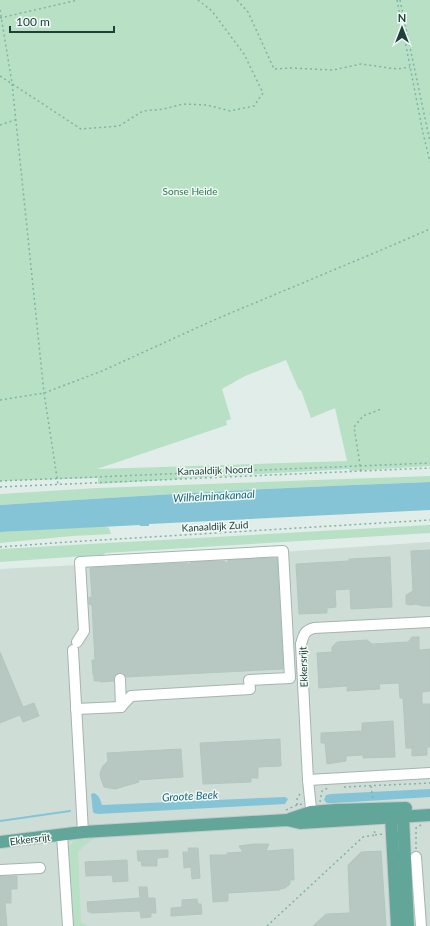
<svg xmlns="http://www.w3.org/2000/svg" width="430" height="926" font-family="Lato,sans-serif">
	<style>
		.built { fill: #cfddd7 }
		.green { fill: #b8e0c5; fill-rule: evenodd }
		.water { fill: #84c4d6 }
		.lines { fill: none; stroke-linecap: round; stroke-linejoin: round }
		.stream { stroke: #84c4d6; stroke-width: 2 }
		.building { fill: #b6c8c1; stroke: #b2c7c0 }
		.minor-casing { stroke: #a3b5b0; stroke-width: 12 }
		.major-casing { stroke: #c1c9c8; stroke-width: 14 }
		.path { stroke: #7eb3a6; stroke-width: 1.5; stroke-dasharray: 2 3; stroke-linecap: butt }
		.minor { stroke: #fff; stroke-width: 10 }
		.major { stroke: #61a699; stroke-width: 12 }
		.labels { text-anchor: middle; stroke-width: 3; stroke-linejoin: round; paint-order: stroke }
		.park-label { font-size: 10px; fill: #26794c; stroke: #f1f9f6 }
		.street-label { font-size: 10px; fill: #203f39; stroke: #f1f9f6 }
		.water-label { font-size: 11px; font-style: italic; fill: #15667f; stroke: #f1f9f6 }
	</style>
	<rect width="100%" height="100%" fill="#e1ede8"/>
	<polygon class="built" points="430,542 430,926 0,926 0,569 97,564"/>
	<g class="green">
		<path d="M 0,0 L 430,0 L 430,466 L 350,471 L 349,469 L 187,478 L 181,479 L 98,484 L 98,478 L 0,481 ZM 286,360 L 299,390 L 301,390 L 311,418 L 335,408 L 347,461 L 97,469 L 227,425 L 226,421 L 231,419 L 222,389 L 245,376 Z"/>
		<path d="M 430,476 L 430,482 C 287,487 143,495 0,505 L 0,494 L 98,488 Z"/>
		<polygon points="430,525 430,533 105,553 102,557 98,555 0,562 0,549"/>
		<polygon points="104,526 109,528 111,534 72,536 0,543 0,532"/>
		<path d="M 97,836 L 84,846 L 78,852 L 81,923 L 86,924 L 86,926 L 74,926 L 73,925 L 68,850 C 72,836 85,838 97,836 Z"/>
	</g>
	<g class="water">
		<path d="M 430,482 L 430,510 L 149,524 L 149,526 L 140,526 L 140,525 L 0,532 L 0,505 C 143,495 287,487 430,482 Z"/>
		<polygon points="430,789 430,797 335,803 327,803 324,800 326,795 331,794"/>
		<path d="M 94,793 C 100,796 100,800 102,805 L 285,797 L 288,799 L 285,804 L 98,814 L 94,813 L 93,812 L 91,794 Z"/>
	</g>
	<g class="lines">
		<polyline class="stream" points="0,821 70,811"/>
	</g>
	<g class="building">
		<polygon points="430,550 430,606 423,606 416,604 410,605 406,604 406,595 413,591 411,551"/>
		<polygon points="390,557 392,607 351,609 350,589 335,590 336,607 327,608 327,613 299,614 296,564 349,561 349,559"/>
		<polygon points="277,558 283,669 126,677 123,673 119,673 114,676 114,681 101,682 100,681 94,681 94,675 93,675 92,660 95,660 92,605 89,604 89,597 92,597 90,568 186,563 191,564 191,562 223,561 228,563 228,560"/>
		<polygon points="412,637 419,637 419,650 430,649 430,691 422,692 422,704 430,704 430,747 427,747 427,755 412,756 412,748 406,748 403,698 400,698 399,683 379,684 380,689 347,691 347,686 319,688 317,653 332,652 332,647 337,642 367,640 372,644 408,642"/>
		<polygon points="0,652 23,707 34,703 39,716 23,722 20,715 0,723"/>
		<polygon points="393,721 395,757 363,758 363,755 346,756 346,761 327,764 325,743 321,743 321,733 362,731 362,723"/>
		<polygon points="280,739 281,766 258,767 258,778 251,778 251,782 203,784 200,743"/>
		<polygon points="181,749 183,777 138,780 139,782 115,789 104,787 101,779 100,774 101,770 103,766 108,761 107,753"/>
		<polygon points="254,844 269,844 266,851 293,849 294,880 290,880 290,884 285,888 280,889 280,890 228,893 228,901 213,902 210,855 227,855 227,853 243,852 239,846"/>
		<polygon points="188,848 198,848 200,878 192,879 191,867 184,868 183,852 189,852"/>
		<polygon points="168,850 168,857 157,858 157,866 142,866 141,861 138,861 137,851"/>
		<polygon points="381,851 386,926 313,926 326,914 350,913 348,865 361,852"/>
		<polygon points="127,860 128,881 113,882 112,875 86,876 85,862"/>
		<polygon points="0,876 17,876 17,889 11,889 11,903 5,903 7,926 0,926"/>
		<polygon points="139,887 147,887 148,898 155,898 156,913 151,913 151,917 141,918 140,911 91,913 91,912 88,912 87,902 140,898"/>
		<polygon points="197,899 198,904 201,904 202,914 171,916 171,908 182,907 182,900"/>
	</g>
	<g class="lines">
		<g class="minor-casing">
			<g id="minor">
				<polyline points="73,650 83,832"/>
				<polyline points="120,679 121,707"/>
				<polyline points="76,709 121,707 131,696 250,689 249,680 290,678 283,551 80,562 84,631 77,642"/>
				<polyline points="308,780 430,773"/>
				<path d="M 312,818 L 308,780 L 301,644 C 304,634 304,631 314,628 L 430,622"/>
				<polyline points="62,835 68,926"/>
				<polyline points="416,857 421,926"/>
				<polyline points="0,870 40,868"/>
			</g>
		</g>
		<g class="major-casing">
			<g id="major">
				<polyline points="395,811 391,817 397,926"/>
				<polyline points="399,811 403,816 408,926"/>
				<polyline points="290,819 311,812 336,810 406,808"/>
				<polyline points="0,842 83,832 287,820 300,823 430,815"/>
			</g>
		</g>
		<g class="path">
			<polyline points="237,0 248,12 274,69 291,68 333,70 361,64 397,69 410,67"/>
			<polyline points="397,0 423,133 430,162"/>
			<polyline points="400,0 430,142"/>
			<polyline points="0,10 12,83 44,393 58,484"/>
			<polyline points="0,18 78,0"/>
			<polyline points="0,76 81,129 119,126 143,111 164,109 183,104 207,105 230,111 254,106 263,93 244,54 212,11 198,0"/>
			<polyline points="0,125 15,120"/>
			<polyline points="0,400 44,393 102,371 214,320 379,251 430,229"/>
			<polyline points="361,471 354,427 363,416 381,409"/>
			<polyline points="0,481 430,463"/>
			<polyline points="0,487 430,468"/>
			<polyline points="0,547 68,542 430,520"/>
			<polyline points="371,786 373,800"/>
			<polyline points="344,787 430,783"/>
			<polyline points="320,802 322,791 328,788"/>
			<polyline points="297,805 297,799 301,792"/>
			<polyline points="286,810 297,805 303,804"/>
			<polyline points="375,835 383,834"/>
			<polyline points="416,849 416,828 421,825"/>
			<polyline points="267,926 363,837 375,835 374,828"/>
		</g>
		<use href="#minor" class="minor"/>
		<use href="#major" class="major"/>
	</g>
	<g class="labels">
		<g class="park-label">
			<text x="190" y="195">Sonse Heide</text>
		</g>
		<g class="street-label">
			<text transform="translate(215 470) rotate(-2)" y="4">Kanaaldijk Noord</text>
			<text transform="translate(215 526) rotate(-3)" y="4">Kanaaldijk Zuid</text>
			<text transform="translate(303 667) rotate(-92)" y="4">Ekkersrijt</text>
			<text transform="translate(30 839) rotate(-7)" y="4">Ekkersrijt</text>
		</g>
		<g class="water-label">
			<text transform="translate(214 496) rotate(-3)" y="4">Wilhelminakanaal</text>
			<text transform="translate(190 796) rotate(-3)" y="4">Groote Beek</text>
		</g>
	</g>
	<g transform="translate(402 28)" stroke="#f1f9f6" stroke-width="3" paint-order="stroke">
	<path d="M0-3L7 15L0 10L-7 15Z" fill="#203f39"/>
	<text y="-6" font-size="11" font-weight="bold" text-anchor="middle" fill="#203f39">N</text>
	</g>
	<path d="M10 26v6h104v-6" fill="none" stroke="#203f39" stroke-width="2"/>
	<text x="16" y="26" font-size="12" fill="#203f39" stroke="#f1f9f6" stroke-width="3" paint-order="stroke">100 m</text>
</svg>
